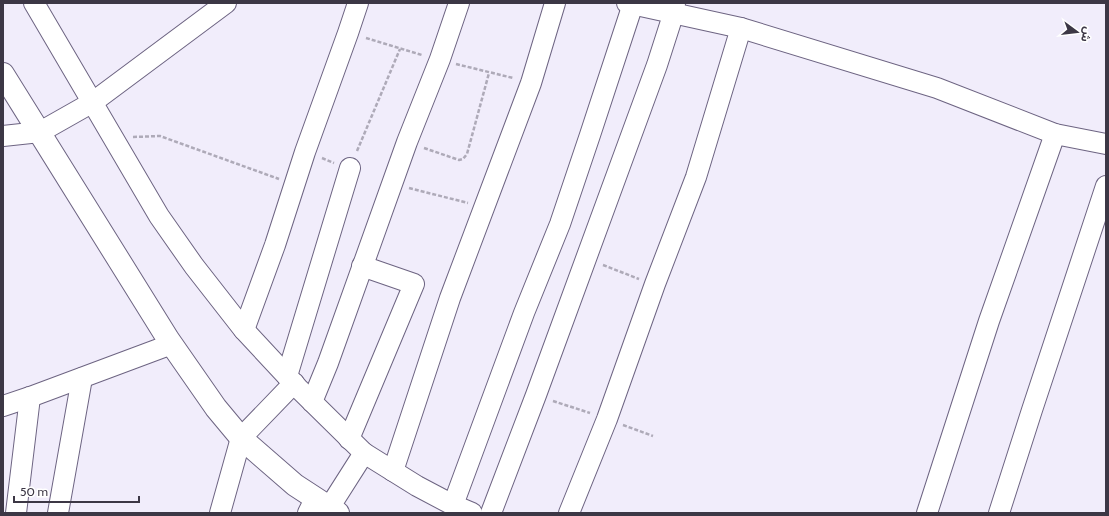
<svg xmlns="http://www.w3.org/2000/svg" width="1109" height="516" font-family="Cabin,'Noto Sans Arabic',sans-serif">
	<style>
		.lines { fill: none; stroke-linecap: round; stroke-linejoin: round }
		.street-casing { stroke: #6d6482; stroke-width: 22 }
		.secondary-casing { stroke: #6d6482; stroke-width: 24 }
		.path { stroke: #aeaab8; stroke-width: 2.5; stroke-dasharray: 4 2; stroke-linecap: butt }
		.street { stroke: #fff; stroke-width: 20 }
		.secondary { stroke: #fff; stroke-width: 22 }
	</style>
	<rect width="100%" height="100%" fill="#f1edfb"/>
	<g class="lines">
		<g class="street-casing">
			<g id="street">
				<polyline points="34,3 159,216 194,266 244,330 298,388 364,453 417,486 453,505 524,313 560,224 590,135 633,4"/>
				<polyline points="627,3 741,28 937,88 1055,134 1106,144"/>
				<polyline points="3,136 40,132 93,102 226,3"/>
				<polyline points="244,330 275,245 305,152 348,33 358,3"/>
				<polyline points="287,376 350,168"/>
				<polyline points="312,402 328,363 407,142 440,59 459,3"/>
				<polyline points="3,406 30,397 172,344"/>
				<polyline points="349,439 414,284 362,266"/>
				<polyline points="393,471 450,298 531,83 555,3"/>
				<polyline points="453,505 472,513"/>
				<polyline points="329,508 364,453"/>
				<polyline points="16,513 30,397"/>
				<polyline points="58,513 82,378"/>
				<polyline points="220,513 241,438 294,383"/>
				<polyline points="308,513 315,499"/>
				<polyline points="491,513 536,395 657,65 674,12 675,3"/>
				<polyline points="569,513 607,419 655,284 696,177 741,28"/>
				<polyline points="927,513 989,321 1055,134"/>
				<polyline points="999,513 1032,410 1106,186"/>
			</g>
		</g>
		<g class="secondary-casing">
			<polyline id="secondary" points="3,74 168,339 216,408 241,438 295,485 338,513"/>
		</g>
		<g class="path">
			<polyline points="366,38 422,55"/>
			<polyline points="456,64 513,78"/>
			<polyline points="133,137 160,136 279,179"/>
			<polyline points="424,148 459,160 463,159 467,154 489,73"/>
			<polyline points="357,151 400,49"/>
			<polyline points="322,158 334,163"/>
			<polyline points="409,188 468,203"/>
			<polyline points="603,265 639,279"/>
			<polyline points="553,401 590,413"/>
			<polyline points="623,425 653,436"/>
		</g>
		<use href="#street" class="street"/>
		<use href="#secondary" class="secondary"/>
	</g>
	<rect width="1109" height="516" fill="none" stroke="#3c3745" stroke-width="8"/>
	<g transform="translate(1077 32) rotate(105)" stroke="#ffffff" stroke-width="3" paint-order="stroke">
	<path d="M0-3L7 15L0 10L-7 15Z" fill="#3c3745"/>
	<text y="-6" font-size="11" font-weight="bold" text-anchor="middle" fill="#3c3745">ش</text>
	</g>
	<path d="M14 496v6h125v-6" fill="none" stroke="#3c3745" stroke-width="2"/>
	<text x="20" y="496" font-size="12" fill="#3c3745" stroke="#ffffff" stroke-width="3" paint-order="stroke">50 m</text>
</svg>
